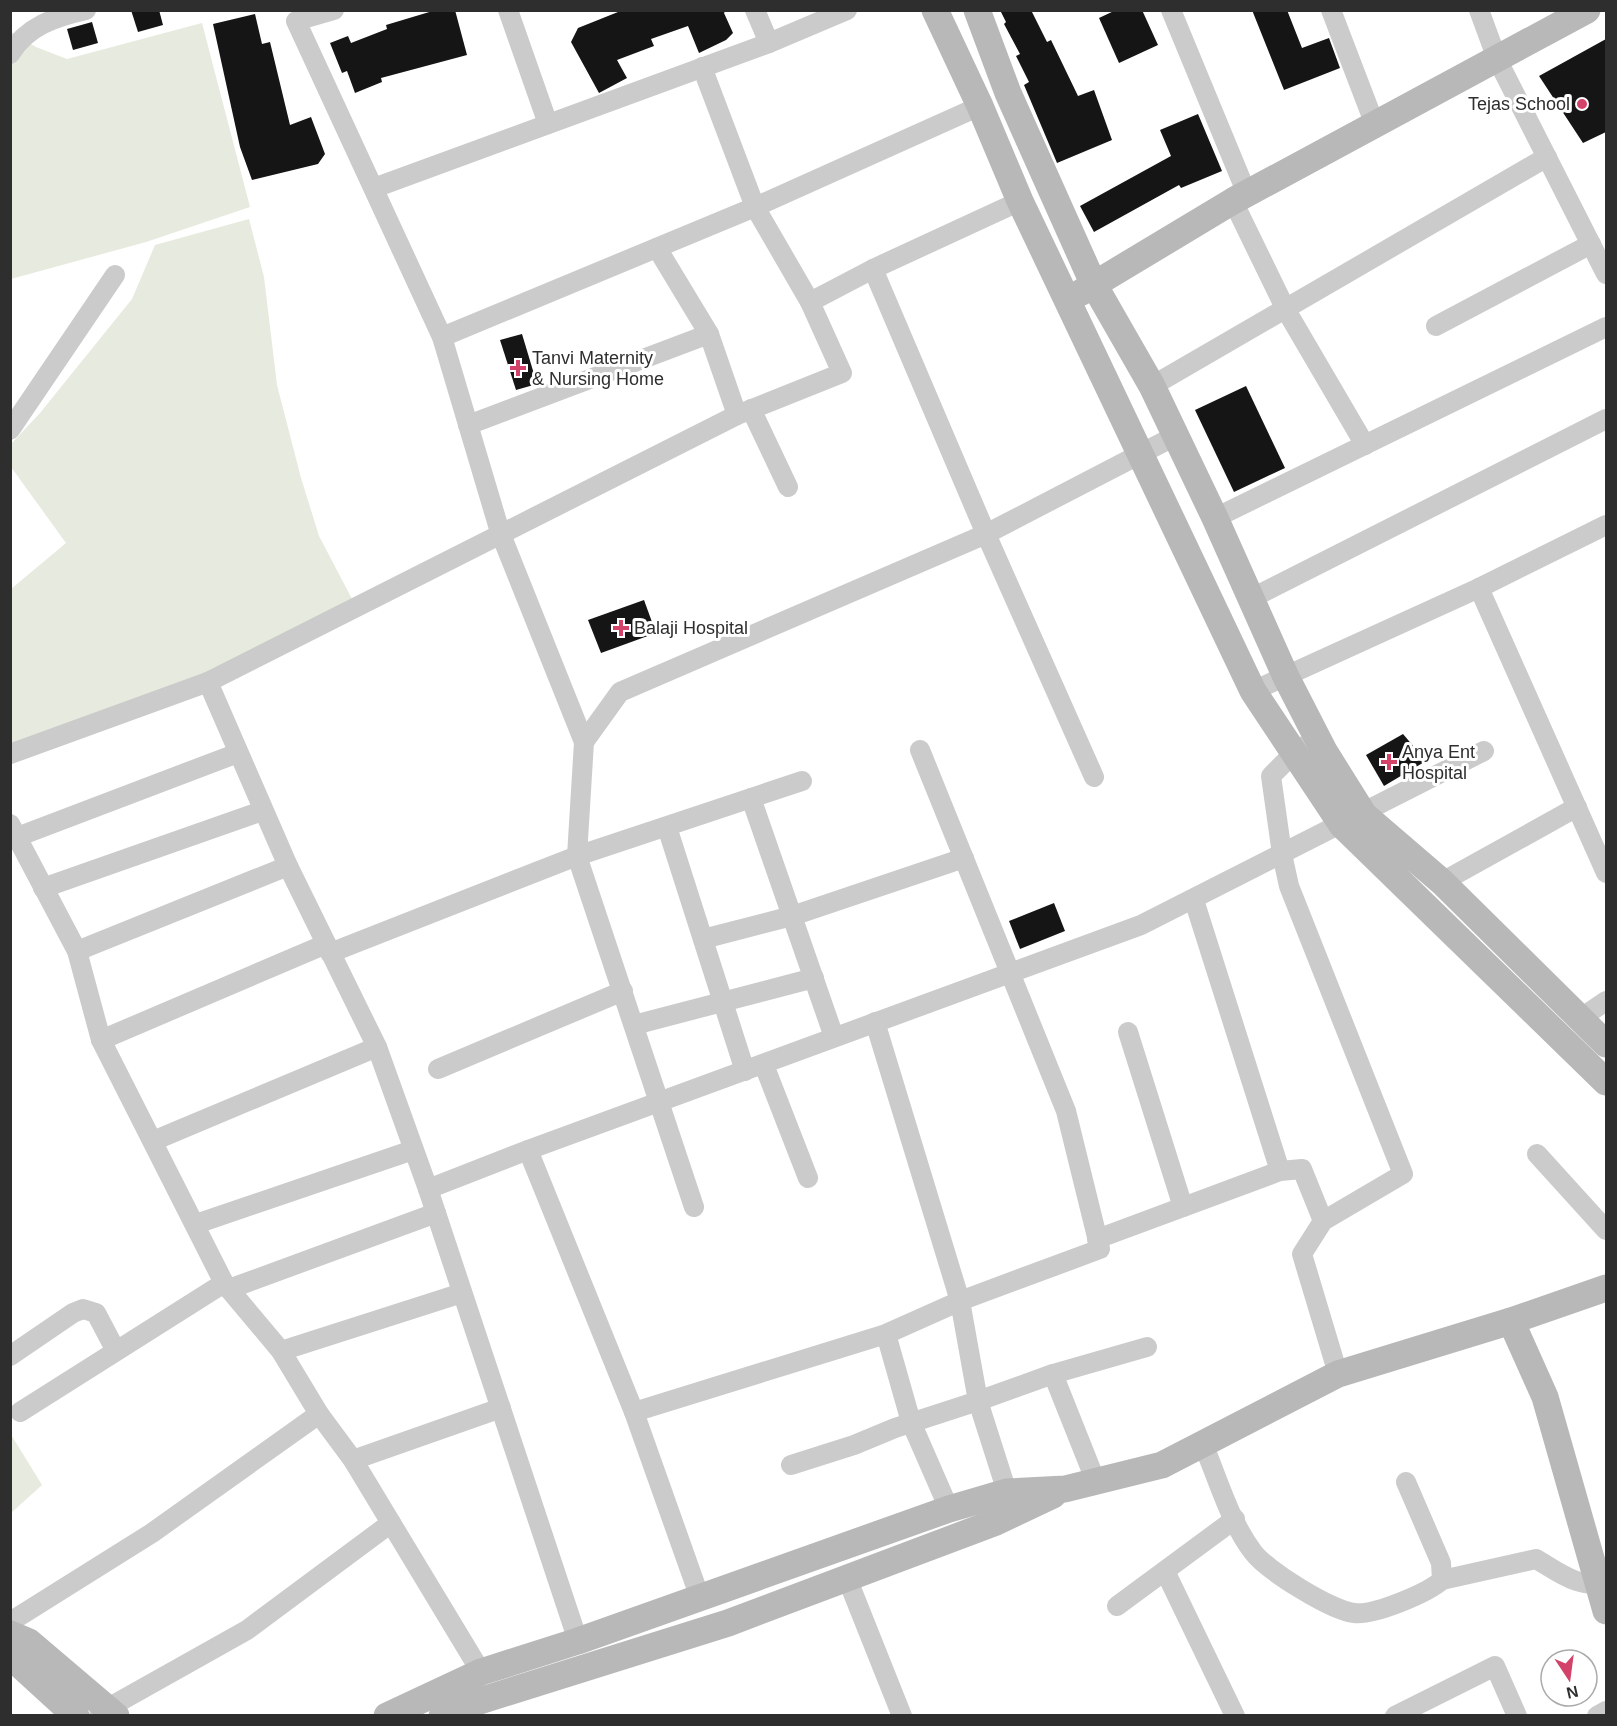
<svg xmlns="http://www.w3.org/2000/svg" width="1617" height="1726" font-family="Arial,sans-serif">
	<style>
		.green { fill: #e7eade }
		.building { fill: #151515 }
		.lines { fill: none; stroke-linecap: round; stroke-linejoin: round }
		.street { stroke: #cbcbcb; stroke-width: 20 }
		.secondary { stroke: #b8b8b8; stroke-width: 27 }
		.poi-dot { fill: #d34369; stroke: #fff; stroke-width: 2 }
		.labels { text-anchor: middle; stroke-width: 6; stroke-linejoin: round; paint-order: stroke }
		.poi-label { font-size: 18px; fill: #2e2e2e; stroke: #fff; text-anchor: start }
	</style>
	<rect width="100%" height="100%" fill="#fff"/>
	<g class="green">
		<polygon points="202,23 250,207 146,242 11,279 10,31 36,47 67,59"/>
		<polygon points="249,219 264,277 277,385 301,478 319,536 352,599 204,676 11,749 11,589 66,543 11,467 11,444 40,413 132,299 155,245"/>
		<polygon points="10,1433 42,1485 11,1513 10,1513"/>
	</g>
	<g class="building">
		<polygon points="131,10 159,10 163,25 138,32"/>
		<polygon points="436,10 455,10 467,55 381,78 382,82 355,93 347,71 342,73 330,43 348,36 351,43 387,29 386,25"/>
		<polygon points="623,10 726,10 724,13 733,33 726,40 699,53 688,26 651,39 654,46 617,60 627,78 599,93 571,42 578,28"/>
		<polygon points="1000,10 1031,10 1047,42 1051,40 1078,96 1094,90 1112,140 1057,163 1024,85 1029,82 1016,56 1020,54 1004,24 1006,22"/>
		<polygon points="1116,10 1142,10 1158,45 1119,63 1099,18"/>
		<polygon points="1252,10 1287,10 1302,48 1329,38 1340,68 1284,90"/>
		<polygon points="255,14 262,44 270,42 290,125 311,117 325,154 318,164 252,180 240,147 213,24"/>
		<polygon points="92,22 98,43 73,50 67,29"/>
		<polygon points="1606,39 1606,132 1583,143 1539,76"/>
		<polygon points="1198,114 1222,171 1181,188 1179,185 1094,232 1080,206 1171,156 1160,130"/>
		<polygon points="522,334 537,384 516,390 500,340"/>
		<polygon points="1246,386 1285,468 1234,492 1195,410"/>
		<polygon points="644,600 656,633 601,653 588,620"/>
		<polygon points="1403,734 1426,761 1384,786 1366,755"/>
		<polygon points="1054,903 1065,931 1020,949 1009,921"/>
	</g>
	<g class="lines">
		<g class="street">
			<polyline points="334,10 296,21 442,337 500,532 584,742"/>
			<polyline points="508,10 548,124"/>
			<polyline points="755,10 769,43"/>
			<polyline points="1171,10 1247,194"/>
			<polyline points="1331,10 1375,125"/>
			<polyline points="1479,10 1497,59 1606,274"/>
			<path d="M 10,54 C 27,26 55,17 86,10"/>
			<polyline points="374,188 769,43 847,10"/>
			<polyline points="1233,201 1286,310 1365,445"/>
			<polyline points="657,248 709,334 737,415"/>
			<polyline points="873,269 986,534 1094,777"/>
			<polyline points="810,302 873,269 1020,201"/>
			<polyline points="1436,326 1591,244"/>
			<polyline points="442,337 755,207 980,106"/>
			<polyline points="1152,386 1547,157"/>
			<polyline points="751,409 788,487"/>
			<polyline points="468,425 709,334"/>
			<polyline points="10,430 115,275"/>
			<polyline points="1215,518 1606,327"/>
			<polyline points="1479,588 1606,873"/>
			<polyline points="1250,599 1606,419"/>
			<polyline points="208,682 288,866 377,1047 428,1189 578,1641"/>
			<polyline points="1253,691 1479,588 1606,525"/>
			<polyline points="1304,746 1294,753 1271,776 1282,854 1289,886 1403,1174 1323,1221 1302,1254 1338,1374"/>
			<polyline points="10,754 208,682 737,415 842,373 810,302 755,207 702,67"/>
			<polyline points="751,798 834,1037"/>
			<polyline points="10,824 77,951 101,1040 224,1283 281,1351 319,1414 353,1460 481,1672"/>
			<polyline points="667,827 745,1071"/>
			<polyline points="17,837 238,753"/>
			<polyline points="1442,882 1577,807"/>
			<polyline points="43,888 262,811"/>
			<polyline points="1194,900 1280,1171"/>
			<polyline points="703,939 792,916 964,858"/>
			<polyline points="77,951 288,866"/>
			<polyline points="330,953 577,856 584,742 620,692 986,534 1175,436"/>
			<polyline points="1581,1018 1606,1001"/>
			<polyline points="875,1022 960,1301 978,1401 1007,1492"/>
			<polyline points="634,1025 814,978"/>
			<polyline points="1128,1032 1183,1207"/>
			<polyline points="101,1040 326,944"/>
			<polyline points="764,1065 808,1178"/>
			<polyline points="438,1069 623,991"/>
			<polyline points="153,1141 377,1047"/>
			<polyline points="528,1150 634,1412 700,1598"/>
			<polyline points="1537,1154 1606,1230"/>
			<polyline points="428,1189 528,1150 1141,925 1484,751"/>
			<polyline points="694,1207 577,856 802,781"/>
			<polyline points="196,1224 413,1150"/>
			<polyline points="1097,1239 1280,1171 1302,1169 1323,1221"/>
			<polyline points="229,1289 436,1213"/>
			<polyline points="886,1334 911,1422 949,1509"/>
			<polyline points="281,1351 462,1293"/>
			<polyline points="10,1356 73,1313 83,1309 96,1313 116,1351"/>
			<polyline points="1053,1374 1096,1482"/>
			<polyline points="20,1412 224,1283"/>
			<polyline points="634,1412 886,1334 960,1301 1100,1249 1066,1111 920,750"/>
			<path d="M 1203,1444 C 1218,1479 1230,1522 1253,1552 C 1266,1570 1332,1611 1354,1613 C 1373,1616 1428,1593 1442,1580 L 1441,1563 L 1406,1482"/>
			<polyline points="353,1460 501,1408"/>
			<polyline points="791,1465 854,1445 895,1428 978,1401 1053,1374 1147,1347"/>
			<polyline points="1165,1571 1235,1716"/>
			<polyline points="847,1578 902,1716"/>
			<path d="M 1442,1580 L 1536,1559 C 1557,1571 1581,1591 1606,1581"/>
			<polyline points="1117,1606 1235,1519"/>
			<polyline points="10,1622 152,1533 319,1414"/>
			<polyline points="99,1716 108,1708 247,1630 391,1523"/>
			<polyline points="1395,1716 1495,1666 1517,1716"/>
			<polyline points="1597,1716 1606,1711"/>
		</g>
		<g class="secondary">
			<polyline points="935,10 980,106 1020,201 1253,691 1342,825 1606,1082"/>
			<polyline points="977,10 1008,93 1093,283 1152,386 1215,518 1286,677 1324,751 1364,815 1442,882 1606,1044"/>
			<polyline points="1080,293 1233,201 1587,10"/>
			<polyline points="1511,1321 1545,1397 1606,1611"/>
			<polyline points="10,1634 29,1642 116,1716"/>
			<polyline points="10,1661 18,1663 76,1716"/>
			<polyline points="387,1716 481,1672 578,1641 949,1509 1007,1492 1065,1489 1162,1465 1338,1374 1511,1321 1606,1288"/>
			<polyline points="442,1716 473,1703 728,1623 996,1522 1053,1495"/>
		</g>
	</g>
	<g class="poi-dot">
		<circle cx="1582" cy="104" r="6"/>
		<path d="M515 359h6v6h6v6h-6v6h-6v-6h-6v-6h6z"/>
		<path d="M618 619h6v6h6v6h-6v6h-6v-6h-6v-6h6z"/>
		<path d="M1386 753h6v6h6v6h-6v6h-6v-6h-6v-6h6z"/>
	</g>
	<g class="labels">
		<g class="poi-label">
			<text x="1570" y="110" text-anchor="end">Tejas School</text>
			<text x="532" y="364">Tanvi Maternity<tspan x="532" dy="21">&amp; Nursing Home</tspan></text>
			<text x="634" y="634">Balaji Hospital</text>
			<text x="1402" y="758">Anya Ent<tspan x="1402" dy="21">Hospital</tspan></text>
		</g>
	</g>
	<rect width="1617" height="1726" fill="none" stroke="#2e2e2e" stroke-width="24"/>
	<g transform="translate(1569 1678) rotate(167)"><circle r="28" fill="#ffffff" stroke="#ababab" stroke-width="1.5"/>
	<path d="M0-4.5L10 22L0 15L-10 22Z" fill="#d34369"/>
	<text y="-9" font-size="16" font-weight="bold" text-anchor="middle" fill="#2e2e2e">N</text>
	</g>
</svg>
